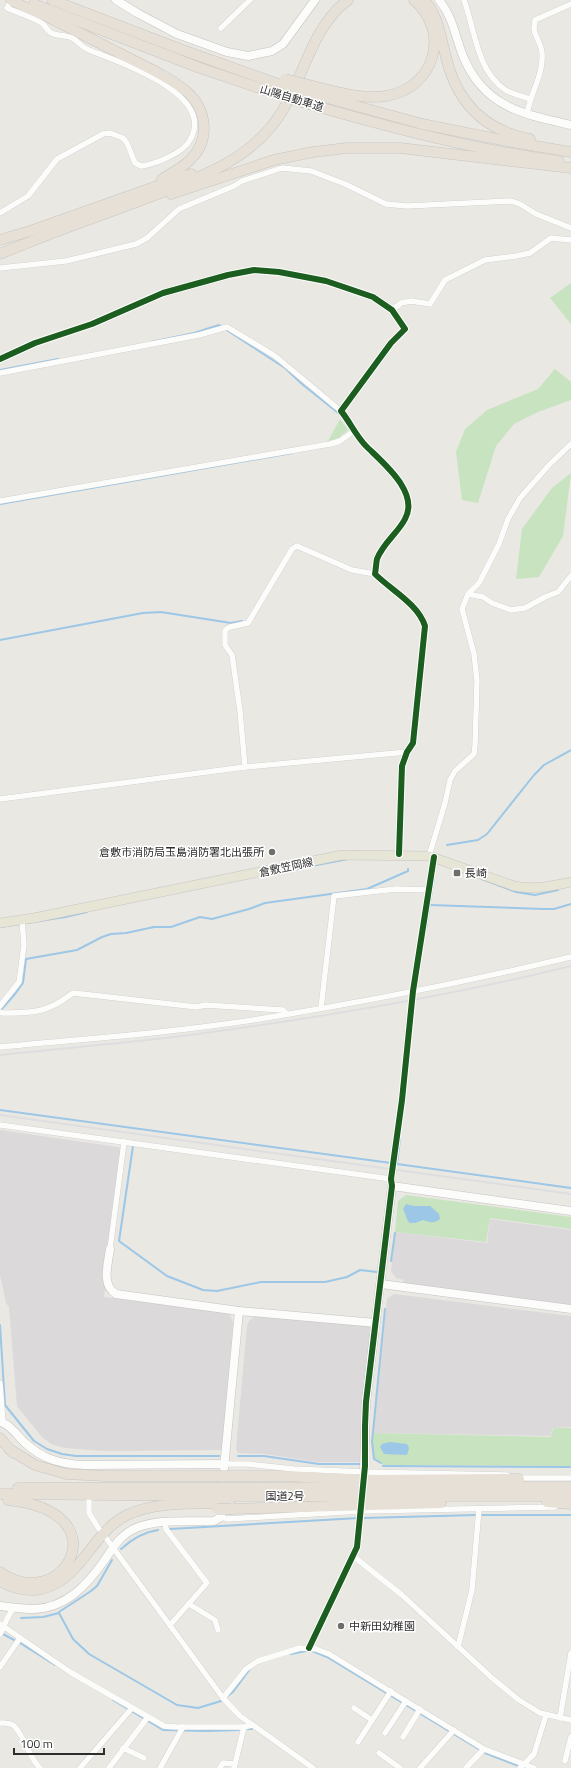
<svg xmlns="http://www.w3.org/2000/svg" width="571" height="1768" font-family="'Titillium Web','Noto Sans JP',sans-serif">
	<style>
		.industrial { fill: #dbd9da }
		.green { fill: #c8e3bf }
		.water { fill: #9cc7e6 }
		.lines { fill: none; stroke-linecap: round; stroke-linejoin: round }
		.stream { stroke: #9cc7e6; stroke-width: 2 }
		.street-casing { stroke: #c4c3c3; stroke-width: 6 }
		.secondary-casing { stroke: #c4c3c3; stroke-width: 9 }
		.primary-casing { stroke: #c6c5c3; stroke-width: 10 }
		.highway-casing { stroke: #c6c5c3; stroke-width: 11 }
		.street { stroke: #fcfcfb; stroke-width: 5.5 }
		.secondary { stroke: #fcfcfb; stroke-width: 8 }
		.primary { stroke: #e6e5d6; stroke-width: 9 }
		.highway { stroke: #e7e0d6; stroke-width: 10 }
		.rail { stroke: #dedee0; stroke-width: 2 }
		.highway-bridge-casing { stroke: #c6c5c3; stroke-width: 11; stroke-linecap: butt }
		.highway-bridge { stroke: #e7e0d6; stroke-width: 10 }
		.cycleway-casing { stroke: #fff; stroke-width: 8 }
		.cycleway { stroke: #1b5e20; stroke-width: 6 }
		.poi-dot { fill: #6f6e6d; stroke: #fff; stroke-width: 1.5 }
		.labels { text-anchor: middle; stroke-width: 3; stroke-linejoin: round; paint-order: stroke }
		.street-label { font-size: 11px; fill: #2d2d2d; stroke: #fff }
		.poi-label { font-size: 11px; fill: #2d2d2d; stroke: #fff; text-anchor: start }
	</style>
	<rect width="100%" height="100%" fill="#eae8e3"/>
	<g class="industrial">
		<polygon points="0,1130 118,1147 122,1149 104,1297 227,1313 230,1315 233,1323 222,1450 104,1451 65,1448 51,1444 42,1437 17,1406 9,1307 6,1303 0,1275"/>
		<polygon points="490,1219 571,1230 571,1305 403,1283 404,1280 396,1278 391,1271 395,1232 487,1243"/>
		<polygon points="394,1294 571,1316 571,1427 552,1428 551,1436 373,1433 387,1299"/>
		<polygon points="255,1316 370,1326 372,1330 361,1424 361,1462 317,1462 265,1454 238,1453 236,1449 247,1326 249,1321"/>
	</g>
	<g class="green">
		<polygon points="571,283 571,324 550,298"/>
		<polygon points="555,369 571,382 571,400 538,412 514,424 496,446 478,503 462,500 456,452 465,429 487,410 538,389"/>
		<polygon points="340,419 348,430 337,439 328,441"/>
		<polygon points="571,473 563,536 539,577 516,579 522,529 552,488"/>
		<polygon points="406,1195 571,1217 571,1229 490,1218 486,1242 395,1232 398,1201"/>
		<polygon points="553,1428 571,1428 571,1466 383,1465 374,1458 373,1455 373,1433 551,1437"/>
	</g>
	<g class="water">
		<path d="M 406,1204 L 414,1206 L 430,1206 L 439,1214 L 440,1219 C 434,1224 429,1222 423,1220 L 415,1223 L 410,1223 C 406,1220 406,1213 403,1209 Z"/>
		<polygon points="390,1442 407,1444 409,1448 407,1455 384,1454 380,1447 382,1444"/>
	</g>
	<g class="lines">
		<g class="stream">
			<polyline points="225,329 285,368 302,384 342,416 351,431"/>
			<polyline points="151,342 194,333 219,325 222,327"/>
			<polyline points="0,370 58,359"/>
			<polyline points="0,504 292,453"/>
			<polyline points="0,640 143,613 161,612 231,623 242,621"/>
			<polyline points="447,845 478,840 487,834 534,775 544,765 571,750"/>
			<polyline points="291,870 348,859"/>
			<polyline points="482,879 516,892 535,895 558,890"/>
			<polyline points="430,905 544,909 554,909 571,904"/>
			<polyline points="0,927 65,917 87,912"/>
			<polyline points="426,929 434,877"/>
			<polyline points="0,1011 15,994 23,983 26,959 77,950 102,937 111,934 126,933 154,927 171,927 200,917 212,919 249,909 265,903 367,889 408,871 408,869"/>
			<polyline points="407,1073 414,1006"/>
			<polyline points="0,1110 391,1163"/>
			<polyline points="133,1146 119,1241 167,1276 203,1290 217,1291 261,1282 325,1282 347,1277 360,1270 377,1272"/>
			<polyline points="397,1164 571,1188"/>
			<polyline points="397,1164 400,1139"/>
			<polyline points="391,1261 395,1233"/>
			<polyline points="0,1325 5,1405 34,1441 47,1449 62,1454 76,1456 219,1456"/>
			<polyline points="238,1456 264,1456 319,1464 360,1464"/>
			<polyline points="381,1463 374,1459 372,1442 385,1309"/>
			<polyline points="383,1466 570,1467"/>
			<polyline points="482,1515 571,1515"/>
			<polyline points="364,1518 476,1515"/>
			<polyline points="170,1529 359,1518"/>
			<path d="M 121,1549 C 132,1539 143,1532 158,1530"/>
			<polyline points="59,1612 91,1591 97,1586 112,1560"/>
			<polyline points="21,1618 43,1617 59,1613 73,1639 89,1654 177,1705 198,1708 221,1701 233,1692 250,1669"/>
			<polyline points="3,1634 14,1640"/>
			<polyline points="20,1643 55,1665"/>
			<polyline points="312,1651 327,1657 485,1753 524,1768"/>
			<polyline points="291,1654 306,1651"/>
			<polyline points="113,1700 163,1730 207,1731 239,1730"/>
			<polyline points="245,1729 252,1729"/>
		</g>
		<g class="street-casing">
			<g id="street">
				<path d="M 464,0 C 475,30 476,68 504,89 C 511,94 522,96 530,99"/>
				<polyline points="221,28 250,0"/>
				<path d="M 527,114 C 530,94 544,74 542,53 C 542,45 535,37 534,29 C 534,27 535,23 535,20 L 571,4"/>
				<path d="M 0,213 L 28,196 L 57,159 L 103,134 L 110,133 L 123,138 L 127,143 L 135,163 L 141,166 C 156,164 183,153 190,140 C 217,94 119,62 89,50 C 81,47 78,41 72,38 C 66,35 57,36 51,33 C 48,31 46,27 43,24 C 33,17 18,13 7,8 L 11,0"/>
				<polyline points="0,268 66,261 136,244 147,238 179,209 234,186 242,181 282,168 311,171 345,184 386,204 407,206 511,201 520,204 536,214 571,228"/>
				<polyline points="392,310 401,303 411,301 430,304 445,280 485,260 516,256 530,253 551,238 571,240"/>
				<path d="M 0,359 L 35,343 L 92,324 L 163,293 L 228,275 L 254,270 L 279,272 L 326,281 L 373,297 L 392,310 L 405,329 L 391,343 L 341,411 C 350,422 356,436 366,446 C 382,462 420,492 405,519 C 398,533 383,543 377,559 C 376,563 376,569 375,574 C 391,590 418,604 425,626 L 413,743 L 407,752 L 402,766 L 399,854"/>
				<polyline points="0,373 199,335 227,327 275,356 341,411"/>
				<polyline points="0,501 330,444 340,441 354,431"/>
				<polyline points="468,594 483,597 492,603 511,610 525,608 545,597 558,592 571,576"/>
				<polyline points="245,767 240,711 232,655 225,645 225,630 230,627 248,623 292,549 297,546 352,570 375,574"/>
				<polyline points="0,799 245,767 407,752"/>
				<polyline points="429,856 445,803 450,780 455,771 474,754 475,746 477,681 474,654 462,609 468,594 479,583 499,544 508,519 520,498 549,465 571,444"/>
				<polyline points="0,1006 19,982 24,945 22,920"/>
				<polyline points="321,1008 334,896 396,889 429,890"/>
				<path d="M 0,1012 L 2,1013 C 34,1013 47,1013 73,993 L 197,1007 L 205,1005 L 283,1010 L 286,1014"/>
				<path d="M 0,1047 C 84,1039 169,1033 253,1020 C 360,1003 466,982 571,957"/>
				<polyline points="0,1125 391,1179"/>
				<polyline points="392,1182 402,1100 408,1028 434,857"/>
				<polyline points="110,1249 124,1142"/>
				<polyline points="0,1383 3,1423"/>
				<polyline points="224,1464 248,1464 294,1469 364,1472 507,1475"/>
				<polyline points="518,1478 571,1478"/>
				<polyline points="89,1500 89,1513 99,1529"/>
				<polyline points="221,1517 227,1519 361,1511 555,1507"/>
				<polyline points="165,1523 166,1529 207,1583 170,1625"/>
				<polyline points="106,1538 223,1698 240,1716 313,1768"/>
				<polyline points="353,1556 402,1595 491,1677 519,1700 540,1713 571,1720"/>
				<polyline points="189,1604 215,1620 218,1630"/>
				<polyline points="0,1624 70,1672 164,1726 176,1727 244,1727 252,1725"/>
				<path d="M 0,1634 C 6,1624 6,1616 15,1607"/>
				<polyline points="458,1647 472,1590 479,1509"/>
				<polyline points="309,1648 357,1547 361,1507"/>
				<polyline points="0,1667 20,1638"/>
				<polyline points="223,1698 246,1669 258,1661 300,1648 316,1649 329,1654 484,1749 534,1768"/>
				<polyline points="354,1708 372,1720"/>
				<polyline points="560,1718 571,1653"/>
				<path d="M 0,1723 C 5,1723 8,1722 13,1725 C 22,1731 29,1758 40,1768"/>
				<polyline points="385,1733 406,1701"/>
				<polyline points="403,1737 420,1709"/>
				<polyline points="358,1742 391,1691"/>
				<polyline points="123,1748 144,1758"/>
				<polyline points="379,1753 400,1768"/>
				<polyline points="565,1761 571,1737"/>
				<polyline points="80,1768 132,1708"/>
				<polyline points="109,1768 148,1717"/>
				<polyline points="160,1768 183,1727"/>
				<polyline points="220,1768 223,1763 235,1764"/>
				<polyline points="234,1768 244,1727"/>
				<polyline points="420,1768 454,1730"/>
				<polyline points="466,1768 484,1749"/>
				<polyline points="520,1768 534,1754 546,1715"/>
			</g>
		</g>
		<g class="secondary-casing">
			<g id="secondary">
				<polyline points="116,0 137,13 177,34 227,52 248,56 272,51 283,44 315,0"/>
				<path d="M 439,0 C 453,17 455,36 463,56 C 484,107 522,114 571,125"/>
				<path d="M 110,1249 C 108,1264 101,1285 116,1294 L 239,1311 L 376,1323"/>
				<polyline points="381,1284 571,1309"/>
				<path d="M 0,1422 C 10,1424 17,1435 24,1442 C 42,1459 60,1464 84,1465 L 224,1464"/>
				<polyline points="224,1468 239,1311"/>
				<polyline points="364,1472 366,1402 392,1186 571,1211"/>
				<path d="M 0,1606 C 11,1607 22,1609 34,1609 C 66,1608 87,1585 104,1561 C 112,1549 119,1537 132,1530 C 154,1518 189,1522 214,1521 L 221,1517 L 223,1507"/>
			</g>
		</g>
		<g class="primary-casing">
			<path id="primary" d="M 0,923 L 34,918 L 342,855 L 429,856 L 514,886 C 534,890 551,886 571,882"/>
		</g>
		<g class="highway-casing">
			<g id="highway">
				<path d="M 11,0 C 23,7 37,12 50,18 C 74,30 99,43 123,55 C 144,66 168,76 186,91 C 207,109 211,140 190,160 C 182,168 172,173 162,179"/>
				<polyline points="52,0 180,49 281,85"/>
				<path d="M 424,0 C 438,15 440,34 445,53 C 455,100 482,130 530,139"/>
				<polyline points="34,4 200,68 277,94"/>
				<path d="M 305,84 C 331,90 359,100 386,96 C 435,88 451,32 414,0"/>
				<polyline points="302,91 422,124 512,142 571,152"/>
				<path d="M 298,101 C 384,126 470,149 559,161"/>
				<polyline points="171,194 274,160 313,152 347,148 400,148 571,168"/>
				<polyline points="0,240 33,230 191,174"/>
				<path d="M 0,254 C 31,241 62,229 93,218 C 120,208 147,199 173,188 C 209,173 244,159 270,128 C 303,90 307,30 348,0"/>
				<polyline points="0,1438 13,1453"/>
				<polyline points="9,1449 35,1465 66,1474 105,1476 216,1476"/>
				<polyline points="230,1476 283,1476 368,1480 519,1479"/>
				<polyline points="18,1488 571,1487"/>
				<polyline points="0,1494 216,1496 571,1496"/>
				<polyline points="547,1502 571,1504"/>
				<polyline points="231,1509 441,1503"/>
				<path d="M 0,1572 C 62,1616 124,1512 8,1500"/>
				<path d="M 0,1581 C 12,1588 27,1592 41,1589 C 82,1580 91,1533 127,1515 C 155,1501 198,1504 229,1503"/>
			</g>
		</g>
		<use href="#street" class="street"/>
		<use href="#secondary" class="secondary"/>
		<use href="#primary" class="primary"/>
		<use href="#highway" class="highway"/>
		<g class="rail">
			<path d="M 0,1055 C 63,1048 127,1043 190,1035 C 318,1018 446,997 571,966"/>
			<polyline points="0,1115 571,1194"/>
		</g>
		<g class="highway-bridge-casing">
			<g id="highway-bridge">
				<polyline points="285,79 305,84"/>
				<polyline points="281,85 302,91"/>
				<polyline points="277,94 298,101"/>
				<polyline points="216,1476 230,1476"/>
				<polyline points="217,1509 231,1509"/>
			</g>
		</g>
		<use href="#highway-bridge" class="highway-bridge"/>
		<g class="cycleway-casing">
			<g id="cycleway">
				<path d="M 0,359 L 35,343 L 92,324 L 163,293 L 228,275 L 254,270 L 279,272 L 326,281 L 373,297 L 392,310 L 405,329 L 391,343 L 341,411 C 350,422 356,436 366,446 C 382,462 420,492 405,519 C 398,533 383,543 377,559 C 376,563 376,569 375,574 C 391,590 418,604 425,626 L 413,743 L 407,752 L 402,766 L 399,854"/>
				<polyline points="309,1648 357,1547 365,1466 365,1426 366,1402 392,1186 391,1179 402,1100 413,991 434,857"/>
			</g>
		</g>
		<use href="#cycleway" class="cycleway"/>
	</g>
	<g class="poi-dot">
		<circle cx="272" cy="852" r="4"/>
		<rect x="453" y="869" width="8" height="8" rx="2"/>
		<circle cx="341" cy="1626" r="4"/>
	</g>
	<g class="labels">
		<g class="street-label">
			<text transform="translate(292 98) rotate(17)" y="4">山陽自動車道</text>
			<text transform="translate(286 867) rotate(-12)" y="4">倉敷笠岡線</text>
			<text x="285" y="1500">国道2号</text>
		</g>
		<g class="poi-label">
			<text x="264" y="856" text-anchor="end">倉敷市消防局玉島消防署北出張所</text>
			<text x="465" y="877">長崎</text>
			<text x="349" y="1630">中新田幼稚園</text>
		</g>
	</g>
	<path d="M14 1748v6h90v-6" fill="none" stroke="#2d2d2d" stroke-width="2"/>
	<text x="20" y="1748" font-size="12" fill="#2d2d2d" stroke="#ffffff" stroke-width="3" paint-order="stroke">100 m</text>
</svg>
